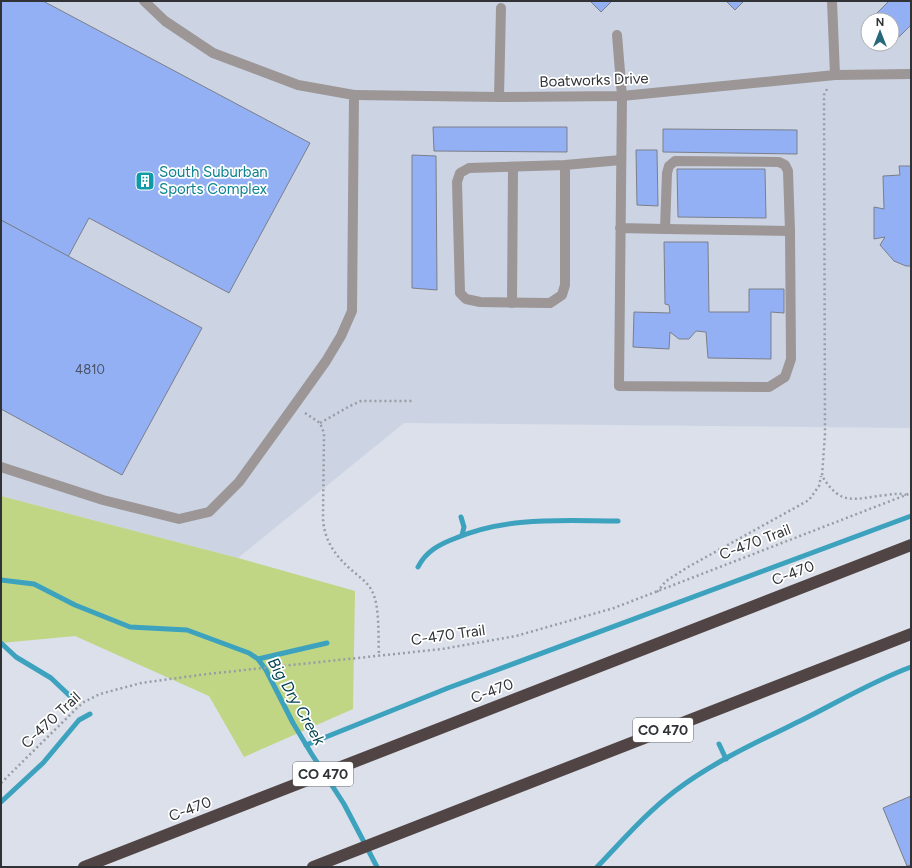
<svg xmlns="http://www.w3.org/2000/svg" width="912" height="868" font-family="Figtree,sans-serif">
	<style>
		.built { fill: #ccd4e4; fill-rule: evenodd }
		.green { fill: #c0d684 }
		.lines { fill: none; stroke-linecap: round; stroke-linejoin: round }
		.stream { stroke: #3da2be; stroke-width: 5 }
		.building { fill: #94b0f4; stroke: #7a7e88 }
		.path { stroke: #989ca4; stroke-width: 2.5; stroke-dasharray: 2 3; stroke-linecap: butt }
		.service { stroke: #9c9696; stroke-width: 10 }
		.minor { stroke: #9c9696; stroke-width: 10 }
		.motorway { stroke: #504544; stroke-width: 12 }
		.labels { text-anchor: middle; stroke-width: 3.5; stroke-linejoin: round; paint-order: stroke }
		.number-label { font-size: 13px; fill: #495266 }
		.shield { fill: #fff; stroke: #6e7072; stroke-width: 1 }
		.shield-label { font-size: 14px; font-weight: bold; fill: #303236 }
		.street-label { font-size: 15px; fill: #303236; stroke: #fff }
		.culture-label { font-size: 15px; fill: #0d838f; stroke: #fff; text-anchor: start }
		.water-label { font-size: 16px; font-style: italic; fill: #004251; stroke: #fff }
	</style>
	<rect width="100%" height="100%" fill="#dbe0ea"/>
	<path class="built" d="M 1,1 L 911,1 L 911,428 L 404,423 L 238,558 L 1,496 ZM 868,20 L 892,20 L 892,44 L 868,44 Z"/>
	<polygon class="green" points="1,496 238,558 355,591 353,709 244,757 209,696 75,636 1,643"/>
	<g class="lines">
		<g class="stream">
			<polyline points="461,517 464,527 462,535"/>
			<path d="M 418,567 C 426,551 440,544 456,538 C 508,516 563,521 618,521"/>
			<polyline points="1,580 34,584 75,605 130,627 187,630 249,653 258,659 266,670 293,723 311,753 344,804 377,867"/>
			<polyline points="1,643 16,657 51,678 71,697"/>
			<polyline points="258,659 327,643"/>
			<polyline points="719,744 726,759"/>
			<polyline points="306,745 448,688 911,516"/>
			<polyline points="1,802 43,763 79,720 90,714"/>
			<path d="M 597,867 C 622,841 646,813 675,791 C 713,762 759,741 802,720 C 838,702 873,681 911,667"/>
		</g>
	</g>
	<g class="building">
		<polygon points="1,1 43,1 310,143 229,293 89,218 68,257 1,220"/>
		<polygon points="590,1 612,1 601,12"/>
		<polygon points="726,1 744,1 735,10"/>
		<polygon points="889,1 911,1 911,25 899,37 892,30 892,20 882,20 876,14"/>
		<polygon points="433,127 567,127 567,152 434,151"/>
		<polygon points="663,129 797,130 797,154 663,152"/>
		<polygon points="636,150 657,150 658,206 637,205"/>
		<polygon points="412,155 436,156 437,290 412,288"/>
		<polygon points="899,166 911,166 911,266 906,266 894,261 880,245 885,237 874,239 874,207 884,209 883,176 900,175"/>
		<polygon points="677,169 765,169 766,218 678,217"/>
		<polygon points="1,220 202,328 122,475 1,409"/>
		<polygon points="664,242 708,242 709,312 749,312 749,289 784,289 784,313 771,312 771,359 708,358 706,332 696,331 689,339 679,339 670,332 669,349 633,347 634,312 670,313 669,305 665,304"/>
		<polygon points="911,796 911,865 907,866 883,808"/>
	</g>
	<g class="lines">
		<g class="path">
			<path d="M 827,89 L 824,95 L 825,434 L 822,476 C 842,508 855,498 887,495 C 894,494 900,493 906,495"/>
			<path d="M 305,413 L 320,423 L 324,433 L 323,518 C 324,542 337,558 355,573 C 361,578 368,583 372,591 C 380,606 378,637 379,655"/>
			<polyline points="320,423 350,406 361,401 414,401"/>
			<polyline points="657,592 666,581 688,567 809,500 819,486 821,476"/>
			<polyline points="1,783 77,708 84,702 100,694 141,683 207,674 442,649 516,636 614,608 911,493"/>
		</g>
		<g class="service">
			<polyline points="617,35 622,96 619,386 769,387 785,377 791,359 790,231 788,171 785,165 779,162 675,161 669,166 667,173 665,229 620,228"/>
			<polyline points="499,97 501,8"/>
			<polyline points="565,165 565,285 562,295 550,303 480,302 466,299 460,293 457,182 460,173 469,168 565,165 621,160"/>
			<polyline points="665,229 790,231"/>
			<polyline points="512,303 513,167"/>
			<polyline points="1,467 103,500 179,519 209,512 239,482 296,403 326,361 341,336 352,311 354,95 298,85 213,53 165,21 144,1"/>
		</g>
		<g class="minor">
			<polyline points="832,1 835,75"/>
			<polyline points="354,95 499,97 622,96 835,75 911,74"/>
		</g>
		<g class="motorway">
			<polyline points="84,867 911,545"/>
			<polyline points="313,867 911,634"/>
		</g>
	</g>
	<defs>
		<g id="building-square" transform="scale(1)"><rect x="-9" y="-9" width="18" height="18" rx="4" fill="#0f9aa8" stroke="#fff"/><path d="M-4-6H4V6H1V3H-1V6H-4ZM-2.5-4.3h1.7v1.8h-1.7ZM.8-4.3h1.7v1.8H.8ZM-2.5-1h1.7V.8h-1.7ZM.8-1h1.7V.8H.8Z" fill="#fff"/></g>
	</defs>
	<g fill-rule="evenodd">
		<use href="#building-square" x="145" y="181"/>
	</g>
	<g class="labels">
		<g class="number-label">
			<text x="90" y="374">4810</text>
		</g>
		<g class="shield">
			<rect x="633" y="718" width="60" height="24" rx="3"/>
			<rect x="293" y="762" width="60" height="24" rx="3"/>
		</g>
		<g class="shield-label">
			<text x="663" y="735">CO 470</text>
			<text x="323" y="779">CO 470</text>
		</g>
		<g class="street-label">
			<text transform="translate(594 80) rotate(-2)" y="5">Boatworks Drive</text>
			<text transform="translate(755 542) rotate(-21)" y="5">C-470 Trail</text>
			<text transform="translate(793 573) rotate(-21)" y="5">C-470</text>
			<text transform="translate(448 635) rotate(-8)" y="5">C-470 Trail</text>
			<text transform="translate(492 691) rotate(-21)" y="5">C-470</text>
			<text transform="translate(51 720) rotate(-43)" y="5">C-470 Trail</text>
			<text transform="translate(190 809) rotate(-21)" y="5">C-470</text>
		</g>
		<g class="culture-label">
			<text x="159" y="177">South Suburban<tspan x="159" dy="17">Sports Complex</tspan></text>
		</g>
		<g class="water-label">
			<text transform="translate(297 701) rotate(60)" y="6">Big Dry Creek</text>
		</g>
	</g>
	<rect width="912" height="868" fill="none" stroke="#303236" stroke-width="4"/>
	<g transform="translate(880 32)"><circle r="19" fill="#ffffff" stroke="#acadaf"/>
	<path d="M0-3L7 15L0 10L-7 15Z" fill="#26697b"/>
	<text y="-6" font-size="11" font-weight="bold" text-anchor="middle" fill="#303236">N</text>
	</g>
</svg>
